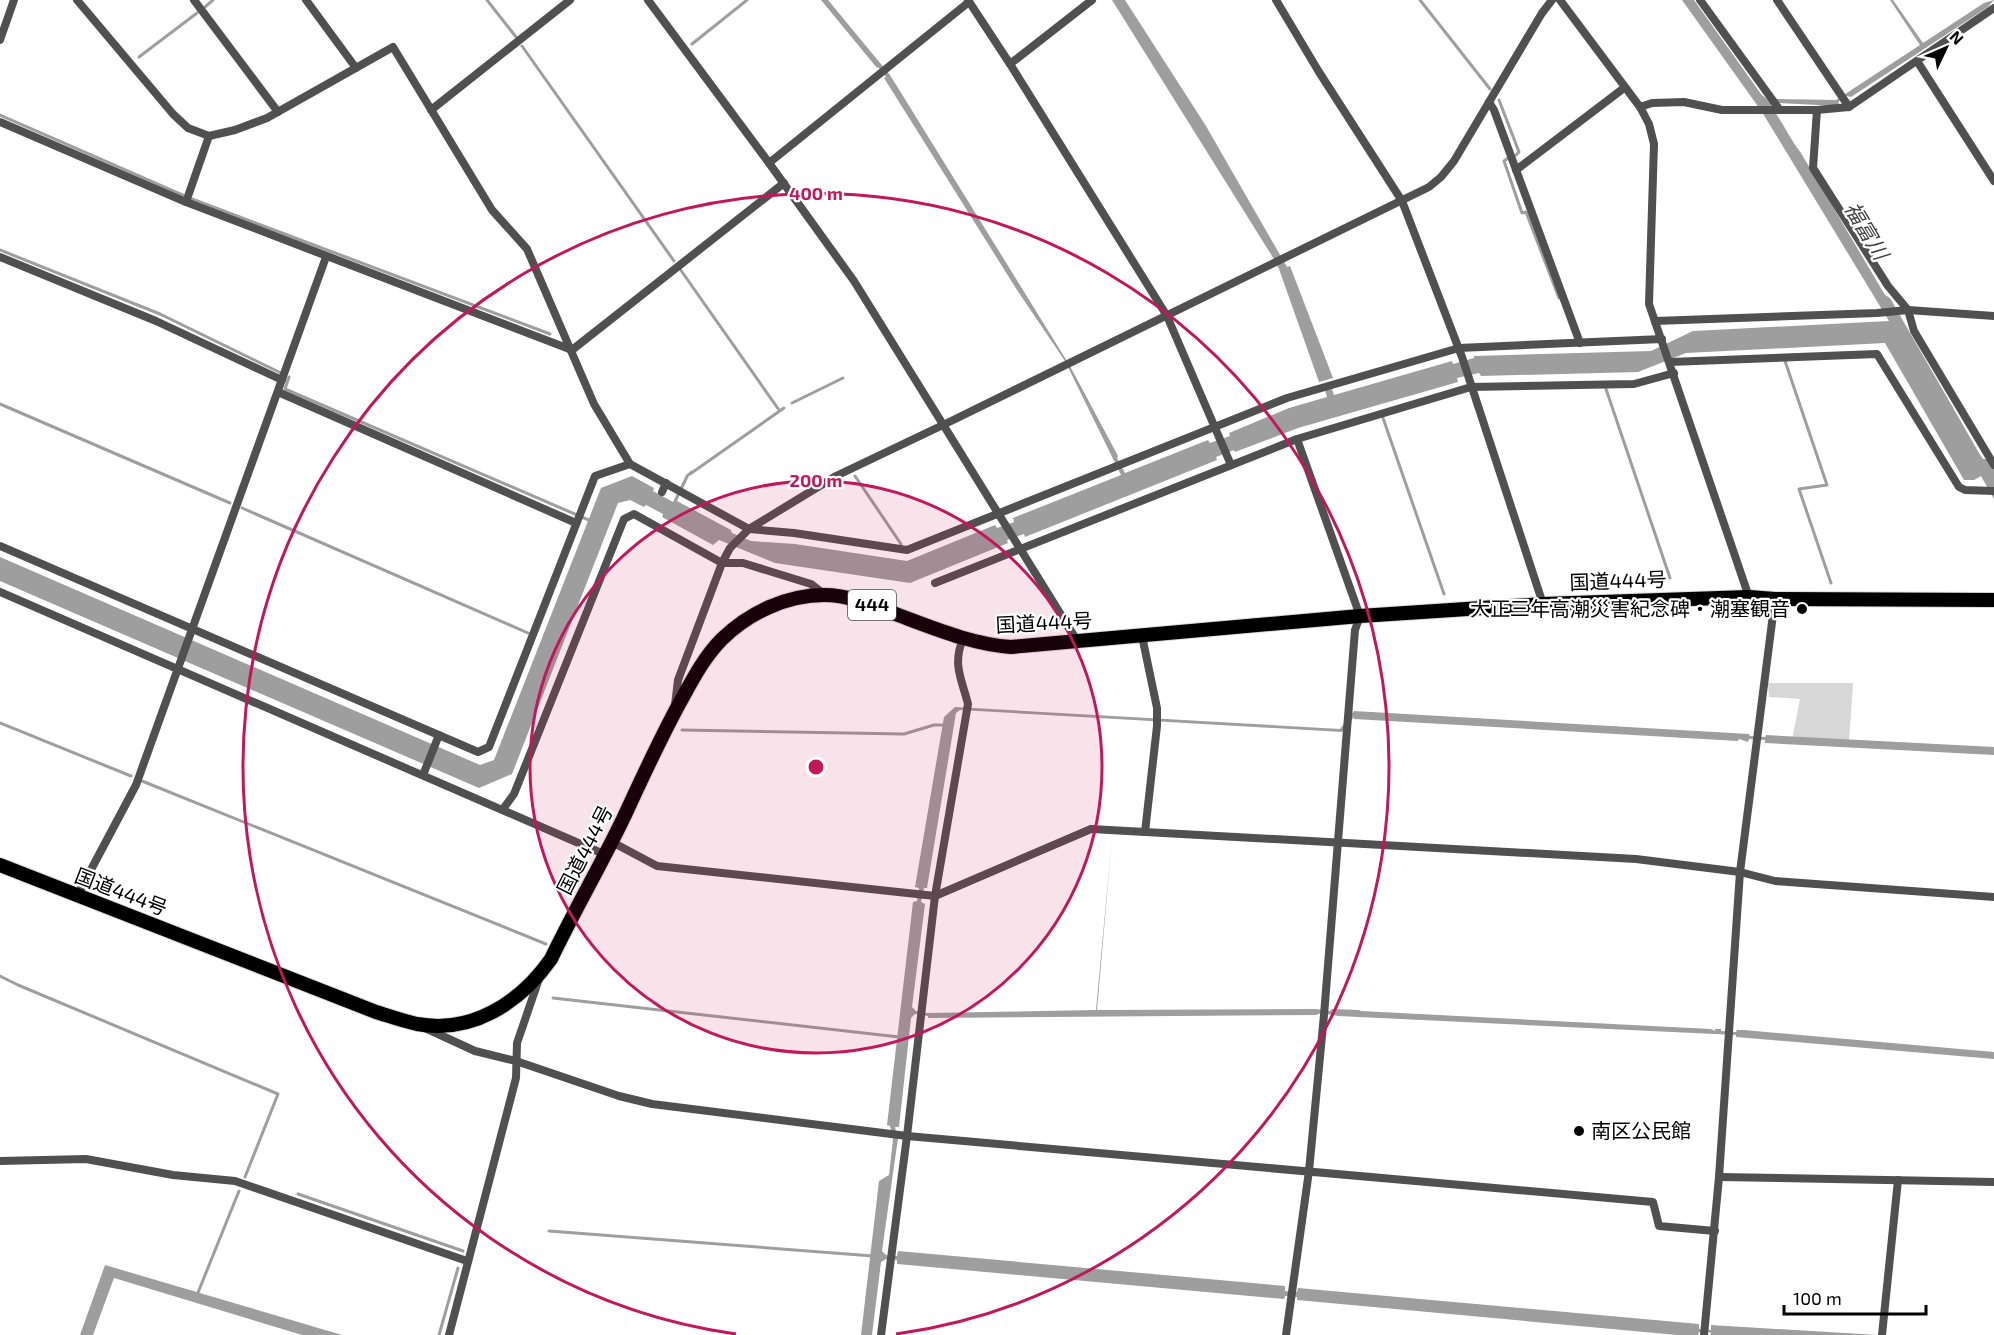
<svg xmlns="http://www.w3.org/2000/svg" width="1994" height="1335" font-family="'Exo 2','Noto Sans JP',sans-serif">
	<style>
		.green { fill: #d7d7d7 }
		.water { fill: #9e9e9e }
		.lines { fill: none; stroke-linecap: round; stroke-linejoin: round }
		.stream { stroke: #9e9e9e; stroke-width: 3 }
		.trunk-casing { stroke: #dbdbdb; stroke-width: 16 }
		.minor { stroke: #505050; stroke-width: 8 }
		.trunk { stroke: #000; stroke-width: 14 }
		.ring { fill: none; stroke: #c2185b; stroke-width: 3 }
		.poi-dot { fill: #000; stroke: #fff; stroke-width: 2 }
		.labels { text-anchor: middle; stroke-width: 4.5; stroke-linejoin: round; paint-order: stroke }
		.shield { fill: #fff; stroke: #4c4c4c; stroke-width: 1.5 }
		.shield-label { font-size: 18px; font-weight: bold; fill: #000 }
		.street-label { font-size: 20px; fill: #000; stroke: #fff }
		.poi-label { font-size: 20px; fill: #000; stroke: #fff; text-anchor: end }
		.water-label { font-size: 21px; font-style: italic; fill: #3f3f3f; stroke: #fff }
		.centre { fill: #c2185b; stroke: #fff; stroke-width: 3 }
		.ring-label { font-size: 18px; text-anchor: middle; font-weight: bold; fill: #c2185b; stroke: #fff; stroke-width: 4.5; stroke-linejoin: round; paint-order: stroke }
	</style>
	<rect width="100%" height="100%" fill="#fff"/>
	<polygon class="green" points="1768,683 1853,683 1849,742 1792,740 1800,699 1769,697"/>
	<g class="water">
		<path d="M 821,0 L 828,0 L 890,75 L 1070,366 L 1118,456 L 1117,458 L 1125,473 L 1208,440 L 1210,443 L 1230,436 L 1229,433 L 1289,408 L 1327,397 L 1325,390 L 1332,389 L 1334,395 L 1452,361 L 1453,364 L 1474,358 L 1474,356 L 1651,351 L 1693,331 L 1889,321 L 1762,112 L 1682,0 L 1694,0 L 1761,94 L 1769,101 L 1776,99 L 1836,100 L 1920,45 L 1890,0 L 1893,0 L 1923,43 L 1984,3 L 1994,0 L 1988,7 L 1851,97 L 1847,96 L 1839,101 L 1838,106 L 1777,103 L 1770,106 C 1782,120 1789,138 1801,153 L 1885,295 L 1890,298 L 1979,453 L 1983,459 L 1994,459 L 1994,499 L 1981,476 L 1974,480 L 1964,480 L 1885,343 L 1686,353 L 1638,372 L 1481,376 L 1479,373 L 1457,378 L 1458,382 L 1298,428 L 1235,452 L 1234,450 L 1216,457 L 1217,460 L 1025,537 L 1024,534 L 1007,540 L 1008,543 L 910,583 L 775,563 L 719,540 L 713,545 L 662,517 L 663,514 L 646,505 L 644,507 L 630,500 L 618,503 L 512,774 L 479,788 L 0,581 L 0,557 L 480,765 L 494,760 L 601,488 L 632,476 L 654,488 L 653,491 L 673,502 L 686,475 L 692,470 L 693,473 L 689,476 L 677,501 L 731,530 L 732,533 L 751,541 L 795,544 L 907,561 L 995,525 L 997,528 L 1014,522 L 1013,518 L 1121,475 L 1065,361 L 1017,290 L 884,78 L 886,77 L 878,67 L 877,68 Z"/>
		<polygon points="1112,0 1125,0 1206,126 1287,267 1290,266 1333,378 1319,382 1279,269 1272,256"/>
		<polygon points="955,707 1340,729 1354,711 1749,734 1750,736 1765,737 1766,735 1994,747 1994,755 1765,743 1765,740 1749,739 1748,742 1739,739 1738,741 1354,719 1354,717 1342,732 960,710 956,713 927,888 924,888 921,902 925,904 912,1007 916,1011 927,1013 1096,1010 1112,838 1097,1010 1316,1009 1330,1011 1332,1009 1359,1010 1361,1011 1711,1029 1715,1031 1715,1029 1721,1029 1721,1031 1736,1032 1737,1030 1744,1030 1994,1052 1994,1059 1736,1037 1736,1035 1338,1016 1321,1013 1316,1015 928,1018 928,1016 915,1014 911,1018 899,1127 895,1127 898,1138 882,1251 886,1255 897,1256 898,1251 1285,1286 1285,1291 1297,1292 1298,1288 1699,1324 1699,1329 1711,1330 1711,1325 1878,1335 1711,1335 1710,1332 1699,1332 1698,1335 1677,1335 1297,1300 1297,1297 1285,1296 1284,1299 897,1264 897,1260 886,1259 881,1262 872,1335 861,1335 879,1181 889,1175 893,1140 890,1126 887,1125 913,902 917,901 919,888 915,887 944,717"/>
		<polygon points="105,1265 342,1335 302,1335 114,1278 93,1335 80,1335"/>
	</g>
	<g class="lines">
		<g class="stream">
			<polyline points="487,0 516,37"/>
			<polyline points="1420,0 1490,89"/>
			<polyline points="205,7 213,0"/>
			<polyline points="692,44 747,0"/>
			<polyline points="522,46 674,261"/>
			<polyline points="139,57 197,13"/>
			<polyline points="1499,100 1519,152 1516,155"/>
			<polyline points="0,115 183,195"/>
			<polyline points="1508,158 1504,161 1522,213 1526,212 1559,298"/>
			<polyline points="192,199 550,334"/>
			<polyline points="0,250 160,314 281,373"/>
			<polyline points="680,269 779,410"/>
			<polyline points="1785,361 1827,485 1799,489 1831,583"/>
			<polyline points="289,377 285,389 591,521"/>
			<polyline points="1606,389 1670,578"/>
			<polyline points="792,403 843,378"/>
			<polyline points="0,404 230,503"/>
			<polyline points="1383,418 1444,594"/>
			<polyline points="690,474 784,408"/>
			<polyline points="855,476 901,544"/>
			<polyline points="242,508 528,633"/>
			<polyline points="0,723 131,776"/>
			<polyline points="682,730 904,734 934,725 946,725"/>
			<polyline points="142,781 546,944"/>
			<polyline points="0,976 18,985 278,1094 245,1177"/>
			<polyline points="553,998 899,1037"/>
			<polyline points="298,1194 463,1251"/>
			<polyline points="549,1231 873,1256"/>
			<polyline points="197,1295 239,1191"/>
			<polyline points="439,1335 458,1268"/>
		</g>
		<g class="trunk-casing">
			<path id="trunk" d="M 0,865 L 376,1012 C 389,1016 403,1021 417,1024 C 472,1034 520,1003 551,959 C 574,911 601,865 624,817 C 643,776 662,734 684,695 C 695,675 706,655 722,639 C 749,613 786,595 824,595 C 850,595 875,606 898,615 C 936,629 971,644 1011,647 L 1360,616 L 1543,604 L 1749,597 L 1775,599 L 1994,600"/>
		</g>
		<g class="minor">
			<polyline points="77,0 173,114 188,128 209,136 235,130 267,118 393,47 492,210 527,249 594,404 630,464 749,529 794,533 907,550 1287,398 1459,348 1662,339"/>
			<polyline points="194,0 278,112"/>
			<polyline points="306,0 356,68"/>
			<polyline points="648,0 769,163 854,281 1078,642"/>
			<polyline points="968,0 1010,64 1167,316 1231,465"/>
			<polyline points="1276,0 1319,72 1402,201 1462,357 1543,604"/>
			<polyline points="1560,0 1640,107 1652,103 1684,102 1722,110 1817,110 1849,107 1994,8"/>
			<polyline points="1700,0 1779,109"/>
			<polyline points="1777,0 1849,107"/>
			<polyline points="0,40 14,0"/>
			<polyline points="1917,61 1994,181"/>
			<polyline points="1010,64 1092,0"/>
			<polyline points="1489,102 1494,110 1580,343"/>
			<polyline points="1640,107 1649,124 1654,144 1649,304 1749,597"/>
			<polyline points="431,110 570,0"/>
			<polyline points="1817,110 1813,168 1888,286 1908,310 1914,331 1994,465"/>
			<polyline points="0,122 186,202 572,350"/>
			<polyline points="769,163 969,2"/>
			<polyline points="1516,170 1624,88"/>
			<polyline points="186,202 209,136"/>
			<polyline points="0,257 156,321 282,380"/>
			<polyline points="1655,321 1877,313 1908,310 1994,316"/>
			<polyline points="572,350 784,183"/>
			<polyline points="1670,362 1877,354 1959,487 1965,490 1994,491"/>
			<polyline points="278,392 576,523"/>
			<polyline points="662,492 666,483"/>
			<polyline points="0,546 478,752 489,747 595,476 630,464"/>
			<polyline points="935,583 1297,439 1471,387 1634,384 1674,373"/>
			<polyline points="0,592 606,855"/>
			<polyline points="1142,636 1157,708 1157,726 1145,832"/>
			<polyline points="675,705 678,680 722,563 730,548 749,529 836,476 943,425 1429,187 1441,177 1454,161 1542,13 1552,0"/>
			<polyline points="423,775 439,735"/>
			<polyline points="503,809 514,794 624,519 634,514 722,563 743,563 811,584 825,595"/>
			<polyline points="612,842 657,866 935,896 1091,829 1636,859 1740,872 1775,881 1994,897"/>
			<polyline points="77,896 136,785 326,257"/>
			<polyline points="425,1028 475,1051 516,1061 619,1096 652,1104 907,1136 1653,1202 1659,1226 1715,1231"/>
			<polyline points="0,1161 86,1159 173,1175 235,1181 467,1261"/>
			<polyline points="1719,1177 1994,1182"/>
			<polyline points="449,1335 516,1078 517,1043 540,976"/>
			<path d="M 881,1335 L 907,1136 L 935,896 L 968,704 C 962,680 952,664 963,639"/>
			<polyline points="1286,1335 1309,1171 1324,1015 1355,630 1360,616 1297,439"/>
			<polyline points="1704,1335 1719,1177 1740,872 1775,599"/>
			<polyline points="1882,1335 1898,1180"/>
		</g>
		<use href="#trunk" class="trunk"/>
	</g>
	<circle cx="816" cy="767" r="286" fill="#c2185b" fill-opacity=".12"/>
	<g class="ring">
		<circle cx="816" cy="767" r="286"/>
		<path d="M736 1334A573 573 0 1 1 896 1334"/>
	</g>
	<g class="poi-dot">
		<circle cx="1802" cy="609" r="6"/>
		<circle cx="1579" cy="1131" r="6"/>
	</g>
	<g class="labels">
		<rect class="shield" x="848" y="590" width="48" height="30" rx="4.5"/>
		<g class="shield-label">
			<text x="872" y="611">444</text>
		</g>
		<g class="street-label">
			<text transform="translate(1618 581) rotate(-2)" y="7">国道444号</text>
			<text transform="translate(1044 623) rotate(-3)" y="7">国道444号</text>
			<text transform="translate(585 850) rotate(-63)" y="7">国道444号</text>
			<text transform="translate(121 892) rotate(21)" y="7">国道444号</text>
		</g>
		<g class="poi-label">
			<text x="1790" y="616">大正三年高潮災害紀念碑・潮塞観音</text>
			<text x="1591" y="1138" text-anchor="start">南区公民館</text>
		</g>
		<g class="water-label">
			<text transform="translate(1866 231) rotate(59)" y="7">福富川</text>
		</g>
	</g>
	<circle cx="816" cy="767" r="9" class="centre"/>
	<g class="ring-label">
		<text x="816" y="200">400 m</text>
		<text x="816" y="487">200 m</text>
	</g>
	<g transform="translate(1946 48) rotate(46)" stroke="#ffffff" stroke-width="4.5" paint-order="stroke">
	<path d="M0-4.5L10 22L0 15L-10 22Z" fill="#000000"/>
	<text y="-9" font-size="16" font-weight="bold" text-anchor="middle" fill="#000000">N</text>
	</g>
	<path d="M1784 1305v9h142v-9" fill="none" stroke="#000000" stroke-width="3"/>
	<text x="1793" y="1305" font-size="18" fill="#000000" stroke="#ffffff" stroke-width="4.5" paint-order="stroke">100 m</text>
</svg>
